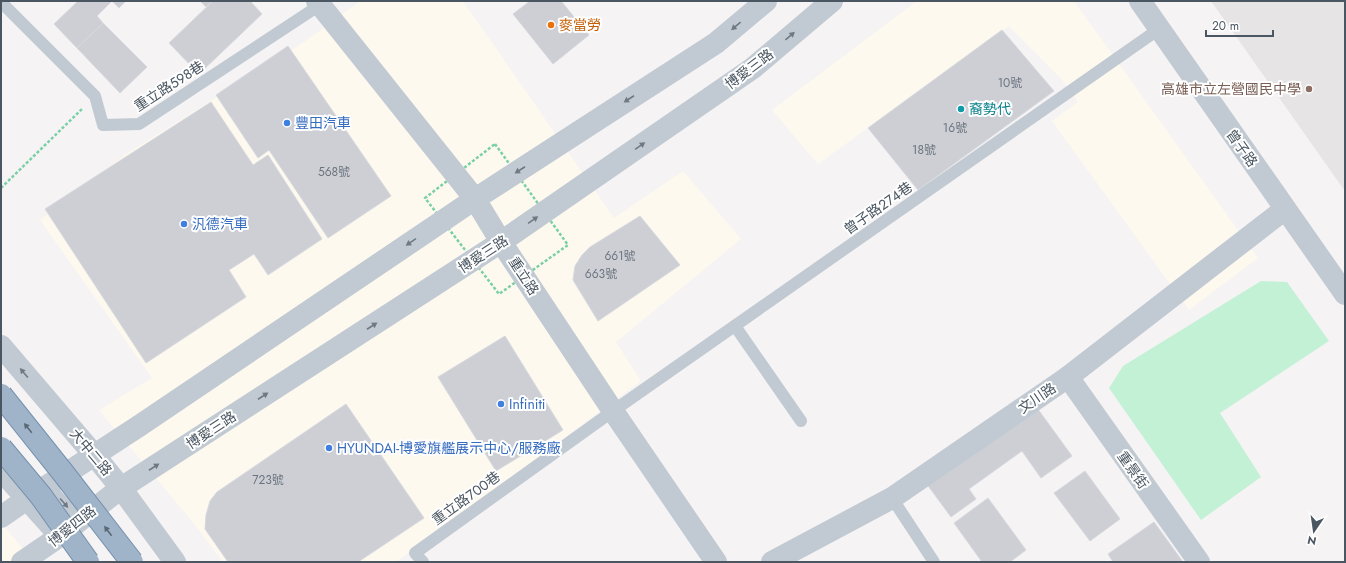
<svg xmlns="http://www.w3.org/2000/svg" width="1346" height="563" font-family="Jost,'Noto Sans TC',sans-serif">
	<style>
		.commercial { fill: #fdf9ef }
		.education { fill: #e6e4e5 }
		.green { fill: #c3f1d5 }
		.building { fill: #cdcfd5; stroke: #d7d9de }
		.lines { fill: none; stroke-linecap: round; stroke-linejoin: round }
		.path { stroke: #7ad0a6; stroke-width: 2.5; stroke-dasharray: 3 2; stroke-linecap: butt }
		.service { stroke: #c1cad2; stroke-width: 12 }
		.minor { stroke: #c1cad2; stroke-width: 22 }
		.tertiary { stroke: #c1cad2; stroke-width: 22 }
		.trunk-bridge-casing { stroke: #7690ad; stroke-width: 24; stroke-linecap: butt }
		.trunk-bridge { stroke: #9fb4c9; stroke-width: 22 }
		.oneway { fill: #6e7983 }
		.oneway2 { fill: #5b6976 }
		.food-dot { fill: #e8710a; stroke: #fff; stroke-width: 1.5 }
		.education-dot { fill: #8d6e63; stroke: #fff; stroke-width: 1.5 }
		.culture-dot { fill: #0f9aa8; stroke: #fff; stroke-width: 1.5 }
		.shop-dot { fill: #3f7fe0; stroke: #fff; stroke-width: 1.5 }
		.labels { text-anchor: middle; stroke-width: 4; stroke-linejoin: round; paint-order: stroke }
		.number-label { font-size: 12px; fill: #6b747e }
		.food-label { font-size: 14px; fill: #c56008; stroke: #fff; text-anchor: start }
		.street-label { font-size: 14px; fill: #4a5661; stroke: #fff }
		.education-label { font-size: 14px; fill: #785e54; stroke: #fff; text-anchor: end }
		.culture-label { font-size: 14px; fill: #0d838f; stroke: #fff; text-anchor: start }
		.shop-label { font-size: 14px; fill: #366cbe; stroke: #fff; text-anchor: start }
	</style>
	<rect width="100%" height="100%" fill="#f5f3f3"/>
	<g class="commercial">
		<polygon points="360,1 463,1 614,218 683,171 741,239 616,342 641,381 396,562 223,562 191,520 99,410 152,378 40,220 123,156 307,40"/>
		<polygon points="917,1 1074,1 1258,258 1189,310 1052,121 1078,102 1063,81 1009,26 818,164 772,110"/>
		<polygon points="1,522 34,562 1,562"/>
	</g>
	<polygon class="education" points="1211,1 1345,1 1345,191 1335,177"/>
	<polygon class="green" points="1261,281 1287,282 1329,341 1220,413 1261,477 1201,520 1109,388 1123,366"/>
	<g class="building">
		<polygon points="78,1 112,1 97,16 103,23 77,48 54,24"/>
		<polygon points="112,1 126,1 119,8"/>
		<polygon points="200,1 213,1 206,7"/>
		<polygon points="213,1 250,1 262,14 199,74 169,43"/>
		<polygon points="530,1 561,1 589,35 553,64 513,14"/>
		<polygon points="103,23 147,67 120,93 77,48"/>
		<polygon points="1002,30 1054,91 918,190 868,128"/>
		<polygon points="288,46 391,196 328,238 269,150 258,158 216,95"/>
		<polygon points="211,102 253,165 268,155 322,239 268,275 254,254 229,270 246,297 146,363 45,209"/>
		<polygon points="640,216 680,265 598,321 573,280 575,266 582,255 590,247"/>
		<polygon points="505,336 563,430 496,471 438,377"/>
		<polygon points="1032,401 1072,456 1041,478 1022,451 969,489 976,499 951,517 923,479"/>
		<polygon points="346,404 424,518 358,562 228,562 205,529 206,515 210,501 217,492"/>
		<polygon points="1085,471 1120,519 1090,541 1054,493"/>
		<polygon points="988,498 1026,550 1010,562 982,562 954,523"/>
		<polygon points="1154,522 1183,562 1113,562 1108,554"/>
	</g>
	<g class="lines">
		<g class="path">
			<polygon points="495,144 568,245 499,294 425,198"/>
			<polyline points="1,188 82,109"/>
		</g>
		<g class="service">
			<polyline points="1,2 95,96 103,125 139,124 323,3"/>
			<polyline points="735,326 801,421"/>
			<polyline points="45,482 79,520"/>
			<polyline points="892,498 934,562"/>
			<polyline points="423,562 415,553 613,411 1159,29"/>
		</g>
		<g class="minor">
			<polyline points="317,1 475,199 501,242 613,411 716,562"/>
			<polyline points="1,346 95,456 121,488 175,562"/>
			<polyline points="1068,377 1199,562"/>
			<polyline points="1,470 59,535"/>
			<polyline points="1,517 27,499 139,426 475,199 716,43 766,1"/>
			<polyline points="22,562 60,536 121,488 501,242 753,68 832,1"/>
			<polyline points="772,562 892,498 1068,377 1285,209"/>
		</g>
		<polyline class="tertiary" points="1140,1 1345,294"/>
		<g class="trunk-bridge-casing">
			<g id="trunk-bridge">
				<polyline points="1,395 64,474 132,562"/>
				<polyline points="1,448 41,496 88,562"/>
			</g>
		</g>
		<use href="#trunk-bridge" class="trunk-bridge"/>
	</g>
	<defs><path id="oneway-solid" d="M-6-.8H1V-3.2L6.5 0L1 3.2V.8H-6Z"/></defs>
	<g class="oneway">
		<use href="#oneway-solid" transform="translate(736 26) rotate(140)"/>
		<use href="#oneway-solid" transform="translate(790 36) rotate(-40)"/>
		<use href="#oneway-solid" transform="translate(629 99) rotate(147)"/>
		<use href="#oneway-solid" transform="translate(640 146) rotate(-35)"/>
		<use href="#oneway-solid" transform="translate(520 170) rotate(147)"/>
		<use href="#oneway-solid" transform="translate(533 220) rotate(-35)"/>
		<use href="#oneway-solid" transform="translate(411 242) rotate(146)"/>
		<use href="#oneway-solid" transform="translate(372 326) rotate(-33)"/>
		<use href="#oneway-solid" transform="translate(24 373) rotate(-130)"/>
		<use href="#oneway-solid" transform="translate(263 396) rotate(-33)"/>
		<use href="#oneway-solid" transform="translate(154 467) rotate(-33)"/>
		<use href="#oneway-solid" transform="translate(64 503) rotate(49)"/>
	</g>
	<g class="oneway2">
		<use href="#oneway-solid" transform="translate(28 428) rotate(-129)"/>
		<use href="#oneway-solid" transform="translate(108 531) rotate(-127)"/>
	</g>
	<circle class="food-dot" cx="551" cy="25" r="4"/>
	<circle class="education-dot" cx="1309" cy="89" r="4"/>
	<circle class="culture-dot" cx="961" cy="109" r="4"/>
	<g class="shop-dot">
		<circle cx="287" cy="123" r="4"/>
		<circle cx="184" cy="224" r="4"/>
		<circle cx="501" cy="404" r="4"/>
		<circle cx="329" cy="448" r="4"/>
	</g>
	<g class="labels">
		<g class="number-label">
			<text x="1010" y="87">10號</text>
			<text x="955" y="132">16號</text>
			<text x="924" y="154">18號</text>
			<text x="334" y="176">568號</text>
			<text x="620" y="260">661號</text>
			<text x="601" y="278">663號</text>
			<text x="268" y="484">723號</text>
		</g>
		<g class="food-label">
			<text x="559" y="30">麥當勞</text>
		</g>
		<g class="street-label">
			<text transform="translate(749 69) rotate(-37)" y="5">博愛三路</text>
			<text transform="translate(169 86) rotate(-33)" y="5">重立路598巷</text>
			<text transform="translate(1242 148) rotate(55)" y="5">曾子路</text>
			<text transform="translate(878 208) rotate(-35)" y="5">曾子路274巷</text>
			<text transform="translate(483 254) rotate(-33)" y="5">博愛三路</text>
			<text transform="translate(524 276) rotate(57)" y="5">重立路</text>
			<text transform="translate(1037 398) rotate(-34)" y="5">文川路</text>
			<text transform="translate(211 430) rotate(-33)" y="5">博愛三路</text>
			<text transform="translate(91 452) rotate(50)" y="5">大中二路</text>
			<text transform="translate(1133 470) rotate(55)" y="5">重景街</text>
			<text transform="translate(466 498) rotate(-36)" y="5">重立路700巷</text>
			<text transform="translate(72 526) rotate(-38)" y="5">博愛四路</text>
		</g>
		<g class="education-label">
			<text x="1301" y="94">高雄市立左營國民中學</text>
		</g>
		<g class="culture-label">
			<text x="969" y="114">裔勢代</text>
		</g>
		<g class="shop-label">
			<text x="295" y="128">豐田汽車</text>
			<text x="192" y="229">汎德汽車</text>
			<text x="509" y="409">Infiniti</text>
			<text x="337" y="453">HYUNDAI-博愛旗艦展示中心/服務廠</text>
		</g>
	</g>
	<rect width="1346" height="563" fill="none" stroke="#4a5661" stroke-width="4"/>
	<g transform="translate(1314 531) rotate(193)" stroke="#ffffff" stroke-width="3" paint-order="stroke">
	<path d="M0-3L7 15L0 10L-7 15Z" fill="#4a5661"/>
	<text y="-6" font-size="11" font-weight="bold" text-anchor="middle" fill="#4a5661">N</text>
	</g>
	<path d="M1206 30v6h67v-6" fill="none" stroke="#4a5661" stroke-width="2"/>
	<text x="1212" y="30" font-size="12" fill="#4a5661" stroke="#ffffff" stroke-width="3" paint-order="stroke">20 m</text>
</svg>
